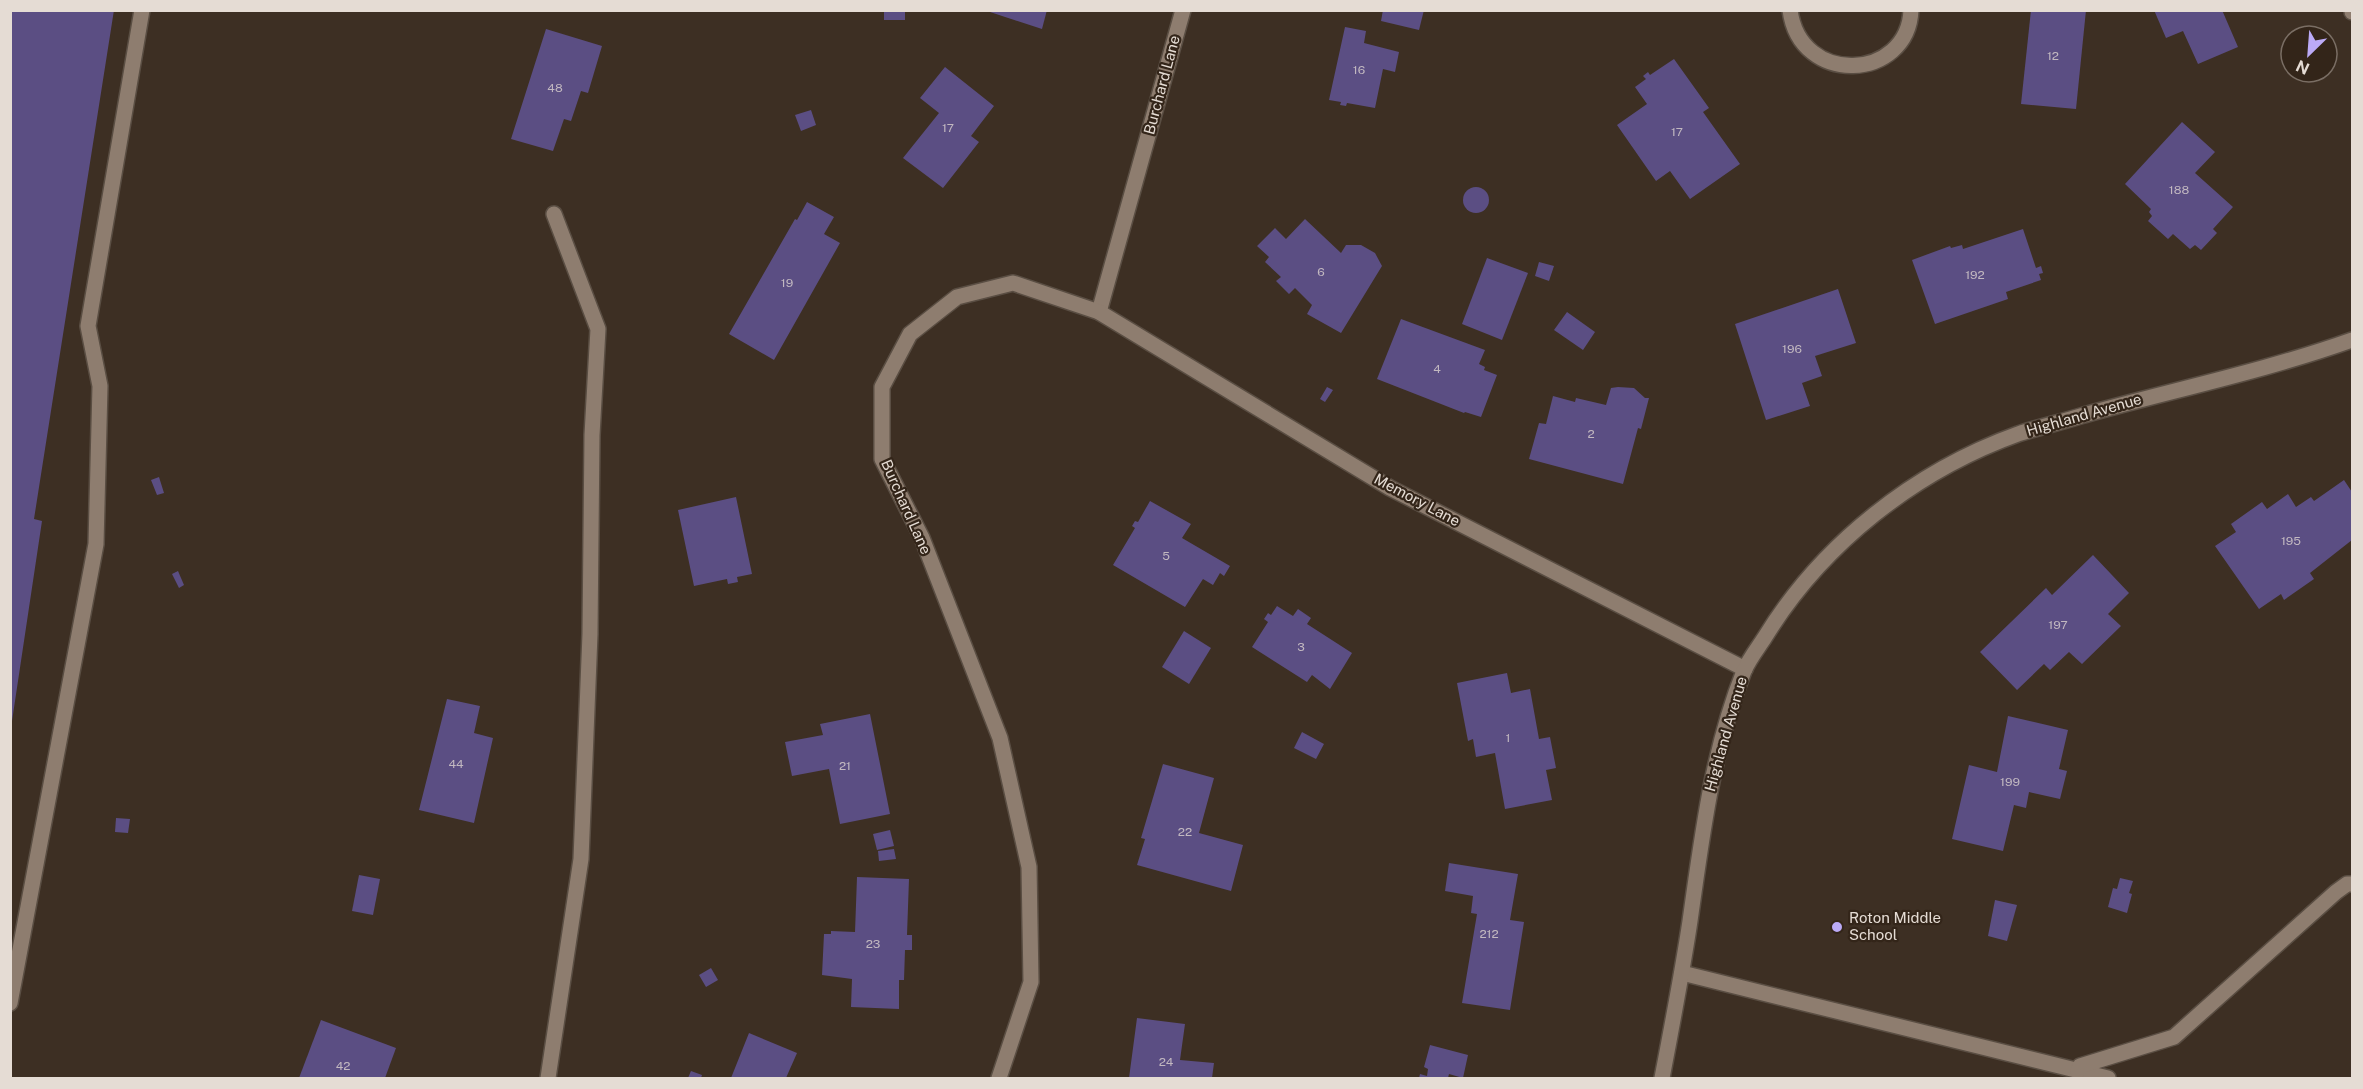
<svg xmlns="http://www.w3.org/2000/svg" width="2363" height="1089" font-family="'Public Sans',sans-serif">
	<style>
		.building { fill: #5b4e83 }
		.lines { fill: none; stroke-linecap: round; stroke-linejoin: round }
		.minor-casing { stroke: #5a4e43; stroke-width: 18 }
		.minor { stroke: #8e7d6f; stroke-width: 15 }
		.poi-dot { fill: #bbaaf6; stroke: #332519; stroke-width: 2 }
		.labels { text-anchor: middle; stroke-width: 4.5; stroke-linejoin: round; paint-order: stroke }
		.number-label { font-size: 12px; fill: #c2b8c0 }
		.street-label { font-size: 15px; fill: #e5dcd4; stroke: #332519 }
		.poi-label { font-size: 15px; fill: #e5dcd4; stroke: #332519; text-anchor: start }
	</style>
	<rect width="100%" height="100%" fill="#3d2f23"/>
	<g class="building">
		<polygon points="10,10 114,10 34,519 42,521 12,721"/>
		<rect x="884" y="10" width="21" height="10"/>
		<polygon points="984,10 1047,10 1042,29"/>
		<polygon points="1383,10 1424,10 1419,30 1381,21"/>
		<polygon points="2031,10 2086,10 2076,109 2021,104"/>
		<polygon points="2154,10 2222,10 2238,47 2198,64 2183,31 2166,38"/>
		<polygon points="1345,27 1366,31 1364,43 1399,52 1395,72 1383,69 1375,108 1347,103 1346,106 1340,105 1341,102 1329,100"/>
		<polygon points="546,29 602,46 588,93 581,91 571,121 564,119 553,151 511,139"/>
		<polygon points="1674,59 1709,108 1703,112 1740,164 1690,199 1670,171 1656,181 1617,125 1647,104 1635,87 1646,79 1643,76 1648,72 1650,75"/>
		<polygon points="945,67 994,106 971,136 979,142 943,188 903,158 939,113 920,98"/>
		<polygon points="811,110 816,125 801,131 795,115"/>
		<polygon points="2182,122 2215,152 2195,173 2233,207 2213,229 2217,233 2201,250 2195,245 2190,249 2173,234 2168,239 2148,221 2152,216 2149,212 2151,209 2125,184"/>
		<circle cx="1476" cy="200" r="13"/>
		<polygon points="807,202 834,217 824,234 840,243 774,360 729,334 795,219 797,220"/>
		<polygon points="1305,219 1341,253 1346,245 1361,245 1375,253 1382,266 1341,333 1307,314 1312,305 1295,288 1289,294 1276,281 1281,277 1265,262 1269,257 1257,246 1275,228 1286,239"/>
		<polygon points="2023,229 2036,268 2041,266 2043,273 2039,274 2041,280 2006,292 2008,299 1935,324 1912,260 1950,246 1951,248 1962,245 1963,249"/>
		<polygon points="1487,258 1528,273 1502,340 1462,324"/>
		<polygon points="1539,262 1554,266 1549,281 1535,276"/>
		<polygon points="1838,289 1856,343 1815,356 1822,376 1802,383 1810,406 1766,420 1735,324"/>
		<polygon points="1567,312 1595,332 1583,350 1554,330"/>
		<polygon points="1401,319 1485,350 1479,364 1485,367 1484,370 1497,375 1481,417 1465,412 1464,413 1377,379"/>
		<polygon points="1327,387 1333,390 1325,402 1320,399"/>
		<polygon points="1618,387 1634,388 1645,398 1649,398 1641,429 1638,428 1623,484 1529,459 1539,423 1546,424 1553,396 1575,402 1576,398 1606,405 1611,388"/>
		<polygon points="159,477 164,493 157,495 151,480"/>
		<polygon points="2344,480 2352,492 2352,540 2310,573 2314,579 2284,600 2281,594 2259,609 2215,546 2236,532 2231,524 2262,502 2267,509 2288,494 2296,507 2311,497 2314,501"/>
		<polygon points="736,497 752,574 737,577 738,582 728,584 727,579 694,586 678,510"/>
		<polygon points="1150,501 1191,524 1182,538 1230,566 1224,576 1220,573 1213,585 1203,579 1185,607 1113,565 1135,528 1132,526 1135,521 1138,522"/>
		<polygon points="2093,555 2129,593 2108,614 2121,626 2082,664 2069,652 2050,670 2044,664 2017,690 1980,652 2046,588 2052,595"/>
		<polygon points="178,571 184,585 179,588 172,574"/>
		<polygon points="1277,606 1293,616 1298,609 1311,618 1307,624 1352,653 1330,689 1312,675 1307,682 1252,647 1268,622 1264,619 1268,613 1271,615"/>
		<polygon points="1184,631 1211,648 1189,684 1162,667"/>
		<polygon points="1507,673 1511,693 1530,689 1539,739 1550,737 1556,768 1546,770 1552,800 1505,809 1495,753 1476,757 1473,739 1468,741 1457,683"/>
		<polygon points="447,699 480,706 474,733 493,738 474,823 419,810"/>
		<polygon points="870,714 890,814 840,824 829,769 792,776 785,742 823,735 820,724"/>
		<polygon points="2008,716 2068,730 2059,769 2067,771 2060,799 2029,792 2026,808 2014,805 2003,851 1952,839 1969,765 1997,772"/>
		<polygon points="1302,732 1324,744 1316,759 1294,748"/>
		<polygon points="1163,764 1214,778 1199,833 1243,845 1231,891 1137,865 1145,839 1141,838"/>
		<polygon points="116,818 130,819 128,833 115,832"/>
		<polygon points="890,830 894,846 877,850 873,834"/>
		<polygon points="894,849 896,859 879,861 878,851"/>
		<polygon points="1449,863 1518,874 1510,920 1524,922 1510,1010 1462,1003 1477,914 1471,913 1473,896 1445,891"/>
		<polygon points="359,875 380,879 373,915 352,911"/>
		<polygon points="857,877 909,879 907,935 912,935 912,950 905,950 904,980 899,980 899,1009 851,1007 852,979 822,975 824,934 831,934 831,931 855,932"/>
		<polygon points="2120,878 2133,881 2129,893 2132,894 2127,913 2108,907 2113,888 2117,889"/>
		<polygon points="1995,900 2017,905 2007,941 1988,936"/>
		<polygon points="711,968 718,980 706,987 699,975"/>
		<polygon points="1137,1018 1185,1024 1180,1060 1214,1063 1212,1078 1129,1078"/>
		<polygon points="321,1020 396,1048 385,1078 299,1078"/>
		<polygon points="749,1033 797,1053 786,1078 731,1078"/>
		<polygon points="1430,1045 1468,1055 1463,1078 1449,1074 1448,1078 1419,1078 1420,1074 1427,1076 1428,1069 1424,1067"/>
		<polygon points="691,1071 702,1075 701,1078 688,1078"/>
	</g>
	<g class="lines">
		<g class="minor-casing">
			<g id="minor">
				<path d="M 1790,10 C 1800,87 1908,81 1911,10"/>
				<polyline points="2352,10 2352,12"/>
				<polyline points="1099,312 1183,10"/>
				<polyline points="1682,973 2108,1078"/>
				<polyline points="10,1003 96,544 100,386 88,326 142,10"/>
				<polyline points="2078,1071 2080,1066 2174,1037 2336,892 2347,884 2352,884"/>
				<polyline points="548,1078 581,859 590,634 592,435 598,329 554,214"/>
				<polyline points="999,1078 1031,982 1029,867 1000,738 922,538 882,459 882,387 910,334 957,297 1013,283 1099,312 1390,488 1745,669"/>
				<path d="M 1662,1078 C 1672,1026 1682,974 1690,921 C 1702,837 1712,751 1744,671 C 1749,659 1758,648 1765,637 C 1822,544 1915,471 2018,434 C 2039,427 2062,422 2084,415 C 2173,390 2265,371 2352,340"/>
			</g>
		</g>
		<use href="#minor" class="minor"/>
	</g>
	<circle class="poi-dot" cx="1837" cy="927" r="6"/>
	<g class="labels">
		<g class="number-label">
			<text x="2053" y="60">12</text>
			<text x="1359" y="74">16</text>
			<text x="555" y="92">48</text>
			<text x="948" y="132">17</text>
			<text x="1677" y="136">17</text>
			<text x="2179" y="194">188</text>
			<text x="1321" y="276">6</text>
			<text x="1975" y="279">192</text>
			<text x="787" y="287">19</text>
			<text x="1792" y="353">196</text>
			<text x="1437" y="373">4</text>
			<text x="1591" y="438">2</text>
			<text x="2291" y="545">195</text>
			<text x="1166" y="560">5</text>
			<text x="2058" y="629">197</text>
			<text x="1301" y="651">3</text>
			<text x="1508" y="742">1</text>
			<text x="456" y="768">44</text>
			<text x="845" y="770">21</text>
			<text x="2010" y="786">199</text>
			<text x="1185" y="836">22</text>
			<text x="1489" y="938">212</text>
			<text x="873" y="948">23</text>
			<text x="1166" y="1066">24</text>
			<text x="343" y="1070">42</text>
		</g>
		<g class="street-label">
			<text transform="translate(1162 85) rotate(-75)" y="5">Burchard Lane</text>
			<text transform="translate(2084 415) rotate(-16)" y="5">Highland Avenue</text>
			<text transform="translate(1417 500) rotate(28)" y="5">Memory Lane</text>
			<text transform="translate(906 507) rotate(66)" y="5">Burchard Lane</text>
			<text transform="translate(1726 734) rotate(-74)" y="5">Highland Avenue</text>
		</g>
		<g class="poi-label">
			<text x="1849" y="923">Roton Middle<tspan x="1849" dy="17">School</tspan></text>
		</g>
	</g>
	<rect width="2363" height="1089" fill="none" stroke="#e5dcd4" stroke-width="24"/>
	<g transform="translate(2309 54) rotate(205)"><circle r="28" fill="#332519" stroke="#7a6e64" stroke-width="1.5"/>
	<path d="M0-4.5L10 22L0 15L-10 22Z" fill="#bbaaf6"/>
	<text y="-9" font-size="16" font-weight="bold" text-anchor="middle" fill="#e5dcd4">N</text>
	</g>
</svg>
